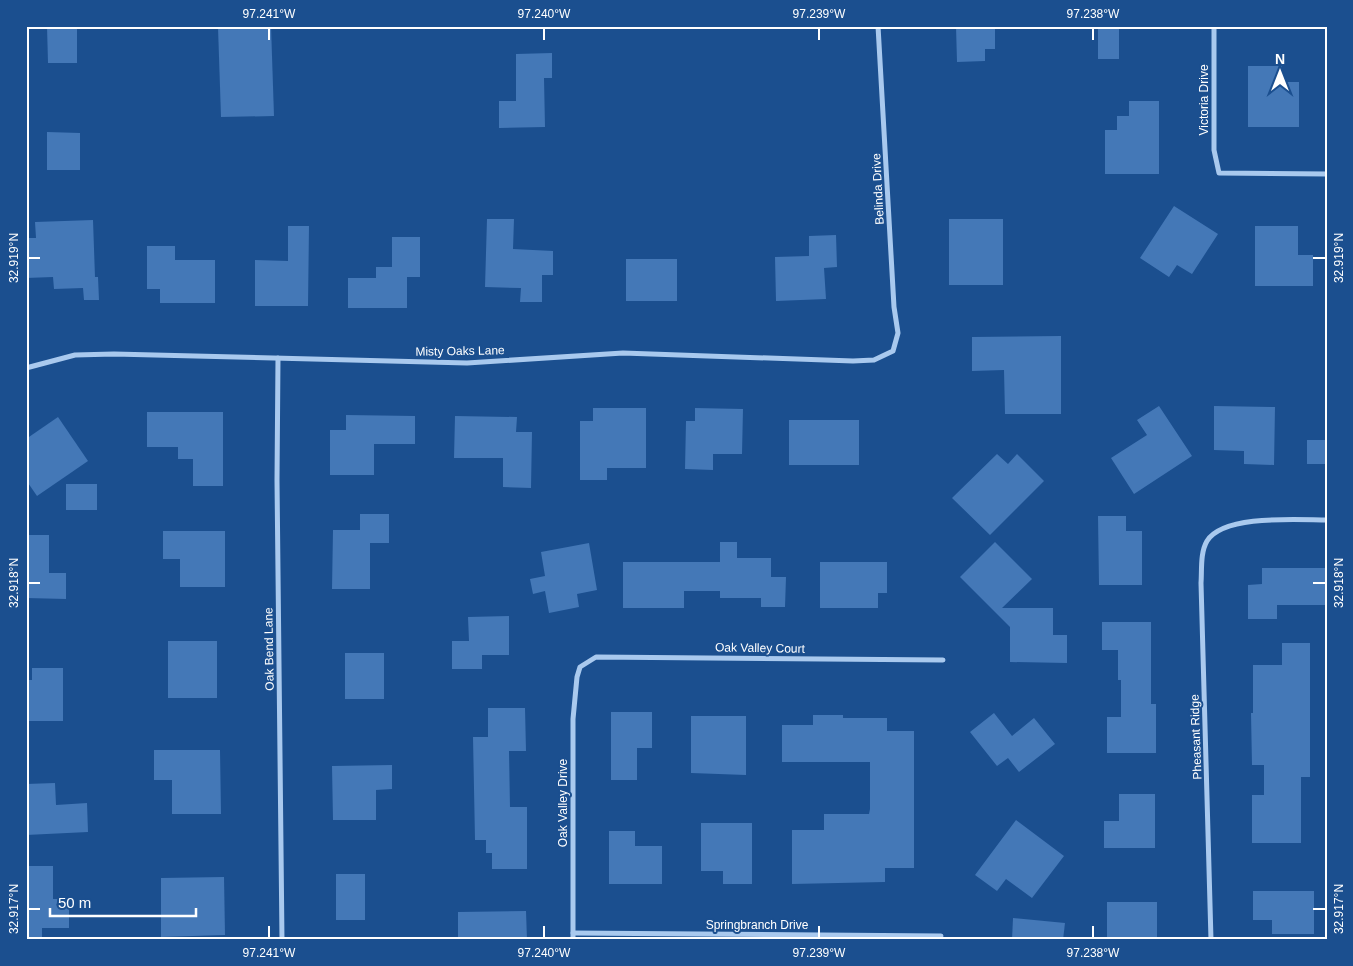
<svg xmlns="http://www.w3.org/2000/svg" width="1353" height="966" font-family="Helvetica,sans-serif">
	<style>
		.building { fill: #4478b7 }
		.lines { fill: none; stroke-linecap: round; stroke-linejoin: round }
		.minor { stroke: #a9c9ee; stroke-width: 5 }
		.ticks { fill: none; stroke: #fff; stroke-width: 2 }
		.labels { text-anchor: middle; stroke-width: 4; stroke-linejoin: round; paint-order: stroke }
		.street-label { font-size: 12px; fill: #fff; stroke: #1b4f8f }
		.neatline { fill: none; stroke: #fff; stroke-width: 2 }
		.ticks-label { font-size: 12px; text-anchor: middle; fill: #fff }
	</style>
	<rect width="100%" height="100%" fill="#1b4f8f"/>
	<g class="building">
		<polygon points="47,26 77,26 77,63 48,63"/>
		<polygon points="271,26 274,116 221,117 218,27"/>
		<polygon points="956,26 995,26 995,49 985,49 985,61 957,62"/>
		<rect x="1098" y="29" width="21" height="30"/>
		<polygon points="552,53 552,78 544,78 545,127 499,128 499,101 516,101 516,54"/>
		<polygon points="1248,66 1282,66 1282,82 1299,82 1299,127 1248,127"/>
		<polygon points="1129,101 1159,101 1159,174 1105,174 1105,130 1117,130 1117,116 1129,116"/>
		<polygon points="47,132 80,133 80,170 47,170"/>
		<polygon points="1174,206 1218,234 1192,274 1177,265 1169,277 1140,258"/>
		<polygon points="487,219 514,219 513,249 553,251 553,275 542,275 542,302 520,302 521,288 485,287"/>
		<rect x="949" y="219" width="54" height="66"/>
		<polygon points="93,220 95,277 98,277 99,300 84,300 83,288 54,289 53,277 26,278 26,238 36,238 35,222"/>
		<polygon points="288,226 309,226 308,306 255,306 255,260 288,261"/>
		<polygon points="1255,226 1298,226 1298,255 1313,255 1313,286 1255,286"/>
		<polygon points="836,235 837,267 824,268 826,299 776,301 775,257 809,256 809,236"/>
		<polygon points="392,237 420,237 420,277 407,277 407,308 348,308 348,278 376,278 376,267 392,267"/>
		<polygon points="147,246 175,246 175,260 215,260 215,303 160,303 160,289 147,289"/>
		<rect x="626" y="259" width="51" height="42"/>
		<polygon points="1061,336 1061,414 1005,414 1004,370 972,371 972,337"/>
		<polygon points="1159,406 1192,456 1134,494 1111,458 1147,435 1137,420"/>
		<polygon points="1214,406 1275,407 1274,465 1244,464 1244,451 1214,450"/>
		<polygon points="593,408 646,408 646,468 607,468 607,480 580,480 580,421 593,421"/>
		<polygon points="695,408 743,409 742,454 713,454 713,470 685,469 686,421 695,421"/>
		<polygon points="147,412 223,412 223,486 193,486 193,459 178,459 178,447 147,447"/>
		<polygon points="346,415 415,416 415,444 374,444 374,475 330,475 330,430 346,430"/>
		<polygon points="455,416 517,417 516,432 532,432 531,488 503,487 503,458 454,458"/>
		<polygon points="58,417 88,461 37,496 26,480 26,439"/>
		<rect x="789" y="420" width="70" height="45"/>
		<rect x="1307" y="440" width="20" height="24"/>
		<polygon points="997,454 1008,464 1017,454 1044,481 990,535 952,498"/>
		<rect x="66" y="484" width="31" height="26"/>
		<polygon points="360,514 389,514 389,543 370,543 370,589 332,589 333,530 360,530"/>
		<polygon points="1098,516 1126,516 1126,531 1142,531 1142,585 1099,585"/>
		<polygon points="163,531 225,531 225,587 180,587 180,559 163,559"/>
		<polygon points="26,535 49,535 49,573 66,573 66,599 26,598"/>
		<polygon points="720,542 737,542 737,558 771,558 771,577 786,577 785,607 761,607 761,598 720,598 720,591 684,591 684,608 623,608 623,562 720,562"/>
		<polygon points="995,542 1032,579 1002,608 1053,608 1053,635 1067,635 1067,663 1010,662 1010,627 960,577"/>
		<polygon points="589,543 597,590 577,594 579,607 549,613 545,591 533,594 530,579 545,576 541,552"/>
		<polygon points="820,562 887,562 887,593 878,593 878,608 820,608"/>
		<polygon points="1262,568 1325,568 1325,605 1277,605 1277,619 1248,619 1248,585 1262,584"/>
		<polygon points="509,616 509,655 482,655 482,669 452,669 452,641 469,641 468,617"/>
		<polygon points="1102,622 1151,622 1151,704 1156,704 1156,753 1107,753 1107,717 1121,717 1121,680 1118,680 1118,650 1102,650"/>
		<rect x="168" y="641" width="49" height="57"/>
		<polygon points="1282,643 1310,643 1310,777 1301,777 1301,843 1252,843 1252,795 1264,795 1264,765 1252,765 1251,713 1253,713 1253,665 1282,665"/>
		<rect x="345" y="653" width="39" height="46"/>
		<polygon points="32,668 63,668 63,721 26,721 26,680 32,680"/>
		<polygon points="488,708 525,708 526,751 509,751 510,807 527,807 527,869 492,869 492,853 486,853 486,840 475,840 473,737 488,737"/>
		<polygon points="611,712 652,712 652,748 637,748 637,780 611,780"/>
		<polygon points="994,713 1012,736 1034,718 1055,744 1019,772 1008,758 997,766 970,732"/>
		<polygon points="813,715 843,715 843,718 887,718 887,731 914,731 914,868 885,868 885,882 792,884 792,830 824,830 824,814 869,814 870,809 870,762 782,762 782,725 813,725"/>
		<polygon points="691,716 746,716 746,775 691,773"/>
		<polygon points="154,750 220,750 221,814 172,814 172,780 154,780"/>
		<polygon points="392,765 392,789 376,790 376,820 333,820 332,766"/>
		<polygon points="55,783 56,805 87,803 88,832 26,835 26,784"/>
		<polygon points="1119,794 1155,794 1155,848 1104,848 1104,821 1119,821"/>
		<polygon points="1016,820 1064,856 1032,898 1006,879 997,891 975,875"/>
		<polygon points="701,823 752,823 752,884 723,884 723,871 701,871"/>
		<polygon points="609,831 635,831 635,846 662,846 662,884 609,884"/>
		<polygon points="26,866 53,866 53,899 69,899 69,928 42,928 42,940 26,940"/>
		<rect x="336" y="874" width="29" height="46"/>
		<polygon points="224,877 225,935 161,937 161,878"/>
		<polygon points="1253,891 1314,891 1314,934 1272,934 1272,920 1253,920"/>
		<rect x="1107" y="902" width="50" height="38"/>
		<polygon points="526,911 527,940 458,938 458,912"/>
		<polygon points="1013,918 1065,923 1063,940 1012,940"/>
	</g>
	<g class="lines">
		<g class="minor">
			<polyline points="1214,26 1214,150 1219,173 1327,174"/>
			<polyline points="278,358 277,480 282,940"/>
			<polyline points="26,368 75,355 114,354 467,363 623,353 853,361 874,360 893,351 898,333 894,307 878,26"/>
			<polyline points="573,933 941,936"/>
			<polyline points="573,940 573,719 577,677 580,667 596,657 943,660"/>
			<path d="M 1211,940 L 1201,583 C 1202,570 1200,553 1207,541 C 1224,514 1299,520 1327,520"/>
		</g>
	</g>
	<path class="ticks" d="M 269,28 L 269,40M 544,28 L 544,40M 819,28 L 819,40M 1093,28 L 1093,40M 28,258 L 40,258M 1313,258 L 1326,258M 28,583 L 40,583M 1313,583 L 1326,583M 28,909 L 40,909M 1313,909 L 1326,909M 269,926 L 269,938M 544,926 L 544,938M 819,926 L 819,938M 1093,926 L 1093,938"/>
	<g class="labels">
		<g class="street-label">
			<text transform="translate(1204 100) rotate(-90)" y="4">Victoria Drive</text>
			<text transform="translate(878 189) rotate(-93)" y="4">Belinda Drive</text>
			<text transform="translate(460 351) rotate(-1)" y="4">Misty Oaks Lane</text>
			<text transform="translate(760 648) rotate(1)" y="4">Oak Valley Court</text>
			<text transform="translate(269 649) rotate(-91)" y="4">Oak Bend Lane</text>
			<text transform="translate(1196 737) rotate(-92)" y="4">Pheasant Ridge</text>
			<text transform="translate(563 803) rotate(-90)" y="4">Oak Valley Drive</text>
			<text x="757" y="929">Springbranch Drive</text>
		</g>
	</g>
	<rect width="1353" height="966" fill="none" stroke="#1b4f8f" stroke-width="55"/>
	<g transform="translate(1280 72)" stroke="#1b4f8f" stroke-width="4" paint-order="stroke">
	<path d="M0-4L9 19L0 12L-9 19Z" fill="#ffffff"/>
	<text y="-8" font-size="14" font-weight="bold" text-anchor="middle" fill="#ffffff">N</text>
	</g>
	<path d="M50 908v8h146v-8" fill="none" stroke="#ffffff" stroke-width="2.5"/>
	<text x="58" y="908" font-size="15" fill="#ffffff" stroke="#1b4f8f" stroke-width="4" paint-order="stroke">50 m</text>
	<rect x="28" y="28" width="1298" height="910" class="neatline"/>
	<g class="ticks-label">
		<text x="269" y="18">97.241°W</text>
		<text x="544" y="18">97.240°W</text>
		<text x="819" y="18">97.239°W</text>
		<text x="1093" y="18">97.238°W</text>
		<text transform="translate(14 258) rotate(-90)" y="4">32.919°N</text>
		<text transform="translate(1339 258) rotate(-90)" y="4">32.919°N</text>
		<text transform="translate(14 583) rotate(-90)" y="4">32.918°N</text>
		<text transform="translate(1339 583) rotate(-90)" y="4">32.918°N</text>
		<text transform="translate(14 909) rotate(-90)" y="4">32.917°N</text>
		<text transform="translate(1339 909) rotate(-90)" y="4">32.917°N</text>
		<text x="269" y="957">97.241°W</text>
		<text x="544" y="957">97.240°W</text>
		<text x="819" y="957">97.239°W</text>
		<text x="1093" y="957">97.238°W</text>
	</g>
</svg>
